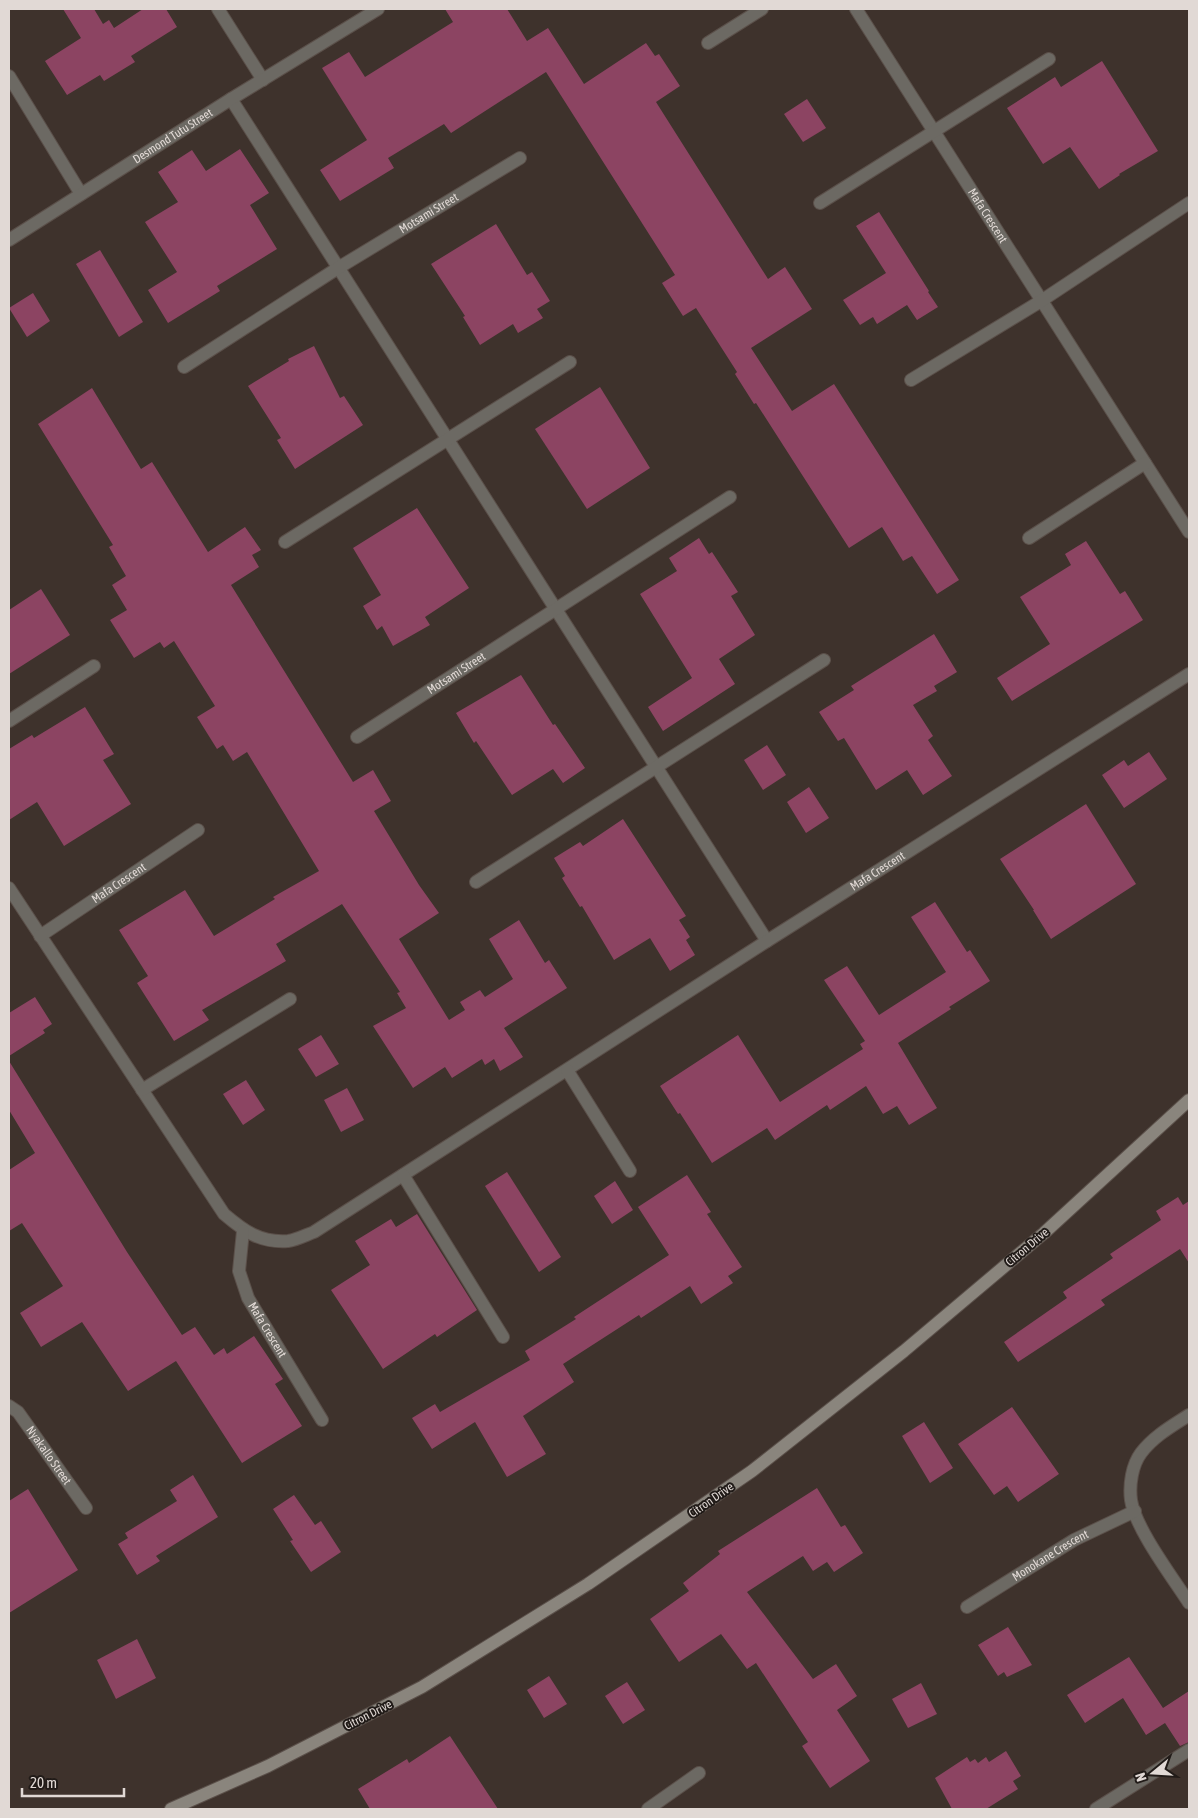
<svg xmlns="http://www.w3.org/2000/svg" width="1198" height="1818" font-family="'Asap Condensed',sans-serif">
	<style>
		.building { fill: #8c4462 }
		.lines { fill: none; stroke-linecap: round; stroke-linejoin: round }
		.street-casing { stroke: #5b504a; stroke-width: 14 }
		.secondary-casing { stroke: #5b504a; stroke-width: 14 }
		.street { stroke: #6c6963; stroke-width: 12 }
		.secondary { stroke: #8a857d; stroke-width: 12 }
		.labels { text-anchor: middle; stroke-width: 4; stroke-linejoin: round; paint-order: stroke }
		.street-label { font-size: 12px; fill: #e1d9d5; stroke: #211b18 }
	</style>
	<rect width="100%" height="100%" fill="#3e322c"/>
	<g class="building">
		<polygon points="63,9 94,9 103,24 109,20 114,28 143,9 166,9 177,27 131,56 135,62 104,81 100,75 67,95 45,61 81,38"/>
		<polygon points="445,9 507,9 527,41 548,28 584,84 646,43 655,56 659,54 680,86 656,102 768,279 785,267 812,309 751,348 792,411 834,384 959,580 937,594 912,556 903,561 882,527 849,548 756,403 754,404 735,374 737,372 696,308 683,316 662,283 675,275 546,72 451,133 444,124 388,158 394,168 340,201 320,170 367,140 322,68 349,52 365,77 453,22"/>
		<polygon points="1102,61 1158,151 1119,174 1120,175 1099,189 1070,147 1043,164 1007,108 1055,77 1061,87"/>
		<polygon points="807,99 826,128 803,142 784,114"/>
		<polygon points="240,149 269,193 250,205 277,249 217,286 220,291 168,323 148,290 177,272 145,222 178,202 158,172 192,150 206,171"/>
		<polygon points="879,212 929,291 928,292 938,307 917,320 907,305 877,324 873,317 860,325 843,300 886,273 856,226"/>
		<polygon points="496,224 527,275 532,272 550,301 537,309 543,318 518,333 513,324 480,345 463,317 465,316 431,264"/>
		<polygon points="100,250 143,322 119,337 76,264"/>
		<polygon points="33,293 50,321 27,337 9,308"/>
		<polygon points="314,346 340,398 344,396 363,425 295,469 277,440 281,438 248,386 289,361 288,359"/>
		<polygon points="600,387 650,468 587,509 535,429"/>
		<polygon points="92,388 141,469 152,462 208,552 245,527 261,550 252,555 259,567 231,585 353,782 373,770 391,801 374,811 419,885 439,913 399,939 449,1020 465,1010 460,1002 480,990 485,997 513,979 489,939 519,920 545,963 549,960 567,988 504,1028 523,1057 500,1071 494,1059 485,1065 482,1059 452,1078 445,1067 413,1088 373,1026 406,1008 397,993 400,992 342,904 276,944 286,961 202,1010 209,1020 174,1041 137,983 148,976 119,930 185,890 214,936 275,899 273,897 319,871 247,752 233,761 223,745 217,749 197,717 215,706 174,641 164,648 160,642 134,658 110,620 127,610 112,585 126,576 109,547 113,545 38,424"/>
		<polygon points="417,508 469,588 425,617 430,625 393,646 382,626 377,630 363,606 381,595 353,548"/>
		<polygon points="699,538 709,554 712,552 738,592 731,596 755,635 719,659 735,684 663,731 648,707 692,678 640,594 677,571 669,558"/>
		<polygon points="1086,541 1120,594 1125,591 1143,620 1012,701 997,678 1050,644 1020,597 1071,565 1065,554"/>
		<polygon points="41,589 70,635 9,674 9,610"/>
		<polygon points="934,634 957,672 934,686 937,691 913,705 933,736 928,740 952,776 923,795 907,770 876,790 844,738 838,741 819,712 854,690 851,686"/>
		<polygon points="521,675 553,725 555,724 585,768 563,783 553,769 512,795 476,741 474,743 456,713"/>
		<polygon points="85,707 114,754 103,760 131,804 64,846 37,802 9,820 9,749 32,735 34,738"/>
		<polygon points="767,745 786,775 763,790 744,760"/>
		<polygon points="1149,752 1167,779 1124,808 1102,775 1124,760 1128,766"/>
		<polygon points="809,787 829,818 806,833 787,802"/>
		<polygon points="1086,804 1136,884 1051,939 1033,910 1034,910 1000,859"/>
		<polygon points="623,819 686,916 679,920 690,937 686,940 695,955 670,971 650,938 614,960 582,906 580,907 562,878 565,876 554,858 580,842 583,846"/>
		<polygon points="935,902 967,952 970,950 990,981 949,1007 951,1009 898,1043 937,1108 909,1125 897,1106 883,1114 866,1086 830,1110 827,1105 775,1140 767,1128 712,1163 680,1113 678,1114 660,1086 738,1035 780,1102 863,1049 860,1044 865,1041 824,980 847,966 879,1015 946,972 911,917"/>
		<polygon points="35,997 52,1024 43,1030 45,1033 9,1056 9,1013"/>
		<polygon points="321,1035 339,1064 316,1077 298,1049"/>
		<polygon points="9,1061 127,1252 182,1335 195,1327 214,1355 224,1348 227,1354 254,1336 283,1379 275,1384 302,1426 242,1463 176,1361 128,1391 82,1322 41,1347 20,1313 63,1286 22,1223 9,1231 9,1170 35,1153 9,1110"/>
		<polygon points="246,1080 265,1110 243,1125 223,1094"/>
		<polygon points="347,1088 364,1120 341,1132 324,1100"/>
		<polygon points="507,1172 561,1257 539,1272 485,1186"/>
		<polygon points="687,1175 711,1212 707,1214 742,1267 728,1276 733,1283 701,1304 690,1286 641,1318 639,1315 563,1364 574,1382 523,1416 546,1454 507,1477 475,1422 432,1449 412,1418 435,1404 440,1412 530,1360 525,1351 576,1319 574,1317 669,1255 638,1207"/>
		<polygon points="615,1181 633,1210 612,1224 594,1196"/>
		<polygon points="1178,1197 1183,1205 1189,1201 1189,1263 1180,1249 1101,1300 1105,1305 1018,1362 1004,1342 1067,1298 1063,1292 1113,1258 1110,1254 1161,1220 1156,1211"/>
		<polygon points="417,1214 477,1310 437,1337 435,1334 383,1369 331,1290 370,1265 355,1241 391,1219 396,1227"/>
		<polygon points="1012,1407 1059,1474 1018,1502 1007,1486 994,1495 958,1444"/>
		<polygon points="924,1422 953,1468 930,1483 902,1436"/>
		<polygon points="193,1475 218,1517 156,1556 160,1561 137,1575 118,1544 128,1538 125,1533 177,1501 170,1490"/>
		<polygon points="817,1488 841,1527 845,1525 863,1553 834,1572 827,1562 813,1571 803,1556 747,1592 813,1679 836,1664 857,1696 837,1710 870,1761 830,1788 802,1746 808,1742 756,1663 747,1669 721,1634 679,1662 650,1619 689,1591 683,1583 720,1554 718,1551"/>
		<polygon points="28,1489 78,1570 9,1613 9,1501"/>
		<polygon points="294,1495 315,1525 321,1521 341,1552 311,1572 290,1541 293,1540 273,1509"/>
		<polygon points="1008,1627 1032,1665 1007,1677 1004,1672 998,1676 978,1645"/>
		<polygon points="137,1639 156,1678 116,1699 97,1660"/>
		<polygon points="1129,1657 1163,1708 1189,1691 1189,1742 1180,1746 1165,1723 1146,1735 1123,1698 1085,1723 1067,1695"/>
		<polygon points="549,1676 567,1704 544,1718 527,1690"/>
		<polygon points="627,1682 645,1710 623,1724 605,1696"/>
		<polygon points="921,1683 937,1714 908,1728 892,1699"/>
		<polygon points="450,1736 498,1809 370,1809 358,1789 407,1759 409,1763"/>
		<polygon points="1006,1751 1021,1776 1013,1781 1018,1789 986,1809 952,1809 935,1778 967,1757 970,1762 975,1759 978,1763 986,1757 989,1762"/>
	</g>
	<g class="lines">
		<g class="street-casing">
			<g id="street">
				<polyline points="218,9 263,80"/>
				<path id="s1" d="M 856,9 L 1189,532"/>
				<polyline points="708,43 762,9"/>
				<polyline points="9,76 81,194"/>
				<polyline points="231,99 767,941"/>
				<polyline points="820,203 1049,59"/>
				<path id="s2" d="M 9,240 L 231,99 L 378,9"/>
				<path id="s3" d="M 184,367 L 338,268 L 520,158"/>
				<polyline points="911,380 1041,301 1189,203"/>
				<polyline points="1029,538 1145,463"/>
				<polyline points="285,542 570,362"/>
				<polyline points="9,721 94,666"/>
				<path id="s4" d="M 357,737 L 730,497"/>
				<polyline points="476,882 824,660"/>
				<path id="s5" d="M 9,888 L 224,1214 C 244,1231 260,1243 288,1241 C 296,1240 306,1235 314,1232 L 767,941 L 1189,674"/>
				<path id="s6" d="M 40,936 L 198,830"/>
				<polyline points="567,1070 630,1171"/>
				<polyline points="142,1090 290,999"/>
				<polyline points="403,1175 503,1337"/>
				<path id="s7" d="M 243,1231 L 239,1271 L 248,1298 L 322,1420"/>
				<path id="s8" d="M 9,1406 L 18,1412 L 86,1508"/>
				<path d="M 1189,1415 C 1172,1426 1154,1436 1141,1453 C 1132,1465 1129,1485 1131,1500 C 1135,1528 1173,1578 1189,1603"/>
				<path id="s9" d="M 967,1607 L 1074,1540 L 1135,1511"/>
				<polyline points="648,1809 699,1773"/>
				<polyline points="1096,1809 1189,1750"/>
			</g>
		</g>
		<g class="secondary-casing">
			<polyline id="secondary" points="171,1809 268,1766 422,1687 588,1584 752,1471 904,1351 1044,1233 1189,1100"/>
		</g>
		<use href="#street" class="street"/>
		<use href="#secondary" class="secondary"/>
	</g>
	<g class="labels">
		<g class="street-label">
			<text dy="4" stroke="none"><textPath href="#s2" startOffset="194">Desmond Tutu Street</textPath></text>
			<text dy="4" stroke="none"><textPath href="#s3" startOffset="289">Motsami Street</textPath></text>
			<text dy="4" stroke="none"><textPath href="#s1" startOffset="245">Mafa Crescent</textPath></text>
			<text dy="4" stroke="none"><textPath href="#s4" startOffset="118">Motsami Street</textPath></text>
			<text dy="4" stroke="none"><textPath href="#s5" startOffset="1159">Mafa Crescent</textPath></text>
			<text dy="4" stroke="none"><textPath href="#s6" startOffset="95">Mafa Crescent</textPath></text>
			<text transform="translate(1027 1247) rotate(-40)" y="4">Citron Drive</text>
			<text dy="4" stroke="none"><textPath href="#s7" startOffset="106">Mafa Crescent</textPath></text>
			<text dy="4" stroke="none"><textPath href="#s8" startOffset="64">Nyakallo Street</textPath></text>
			<text transform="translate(711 1500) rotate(-35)" y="4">Citron Drive</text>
			<text dy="4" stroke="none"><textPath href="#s9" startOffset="98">Monokane Crescent</textPath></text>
			<text transform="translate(368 1715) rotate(-27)" y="4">Citron Drive</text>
		</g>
	</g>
	<rect width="1198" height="1818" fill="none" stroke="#e1d9d5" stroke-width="20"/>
	<g transform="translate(1153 1773) rotate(252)" stroke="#211b18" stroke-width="4" paint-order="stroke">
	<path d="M0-4L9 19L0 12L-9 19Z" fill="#e1d9d5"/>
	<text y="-8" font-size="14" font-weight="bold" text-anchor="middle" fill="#e1d9d5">N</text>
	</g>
	<path d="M22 1788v8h102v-8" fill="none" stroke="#e1d9d5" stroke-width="2.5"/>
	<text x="30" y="1788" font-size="15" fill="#e1d9d5" stroke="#211b18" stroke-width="4" paint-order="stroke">20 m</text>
</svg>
